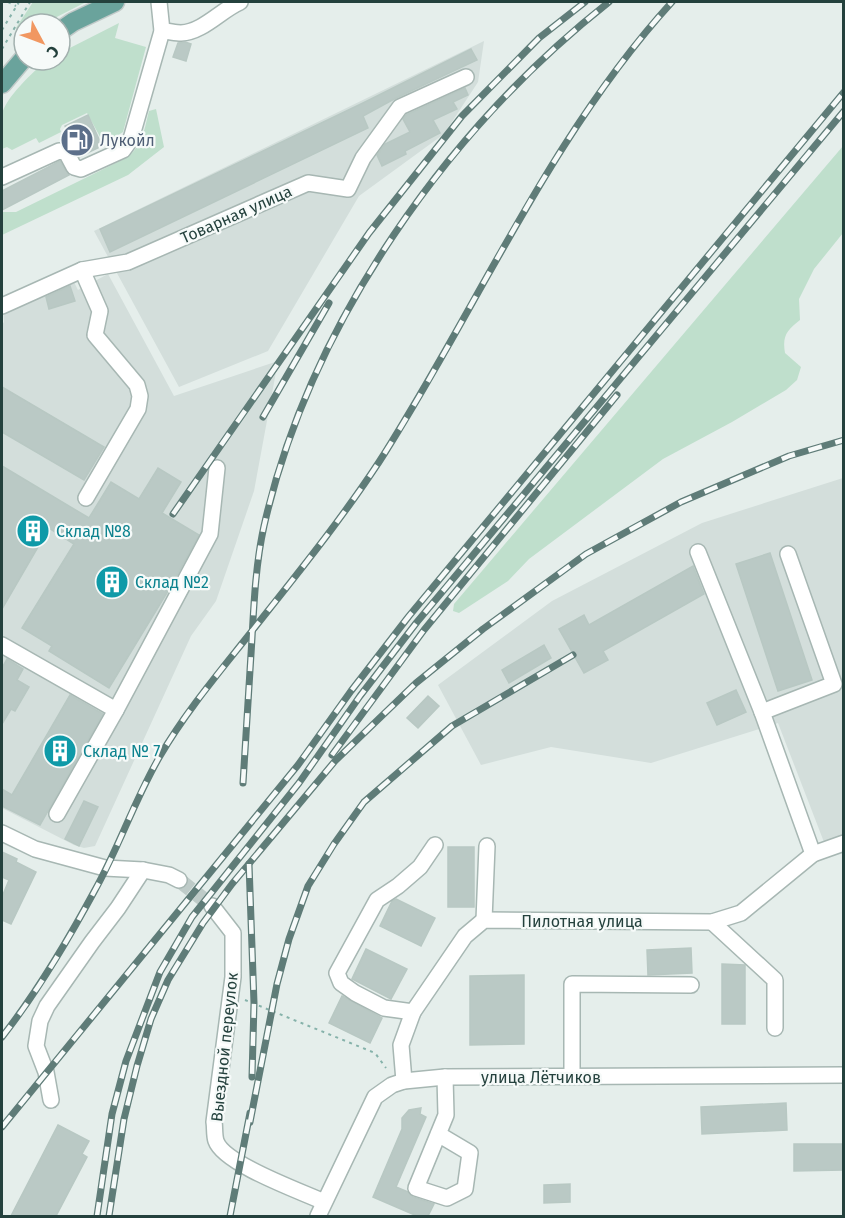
<svg xmlns="http://www.w3.org/2000/svg" width="845" height="1218" font-family="'Fira Sans',sans-serif">
	<style>
		.built { fill: #d3dedb }
		.green { fill: #bfdfcc }
		.building { fill: #bac9c5; stroke: #b8c8c3; stroke-width: 1.5 }
		.lines { fill: none; stroke-linecap: round; stroke-linejoin: round }
		.minor-tunnel { stroke: #becbc8; stroke-width: 15; stroke-dasharray: 15 8; stroke-linecap: butt }
		.minor-casing { stroke: #a7b7b3; stroke-width: 18 }
		.major-casing { stroke: #c2cac9; stroke-width: 21 }
		.path { stroke: #86b2aa; stroke-width: 2; stroke-dasharray: 3 4.5; stroke-linecap: butt }
		.minor { stroke: #fff; stroke-width: 15 }
		.major { stroke: #6aa39c; stroke-width: 18 }
		.rail-casing { stroke: #5f7c78; stroke-width: 7 }
		.rail { stroke: #f6faf9; stroke-width: 4.5; stroke-dasharray: 14; stroke-linecap: butt }
		.labels { text-anchor: middle; stroke-width: 4.5; stroke-linejoin: round; paint-order: stroke }
		.service-label { font-size: 16px; fill: #4e5e75; stroke: #f6faf9; text-anchor: start }
		.street-label { font-size: 16px; fill: #24413d; stroke: #f6faf9 }
		.culture-label { font-size: 16px; fill: #0d838f; stroke: #f6faf9; text-anchor: start }
	</style>
	<rect width="100%" height="100%" fill="#e5eeeb"/>
	<g class="built">
		<polygon points="484,41 478,82 444,134 359,196 268,351 179,387 94,231"/>
		<polygon points="108,274 174,396 278,361 254,491 216,601 191,636 95,846 84,848 74,845 2,808 2,325 4,322 3,308 73,280 78,290"/>
		<polygon points="843,478 843,850 829,855 778,723 651,763 551,747 481,765 438,685 552,601 702,523"/>
	</g>
	<g class="green">
		<polygon points="33,2 86,2 43,24 24,24 24,37 16,28"/>
		<path d="M 119,23 L 115,38 L 146,47 L 123,132 L 104,144 L 87,113 L 62,125 L 60,129 L 61,132 L 39,143 L 36,138 L 12,150 L 7,147 L 2,149 C 1,138 0,126 2,115 C 4,99 34,71 47,60 L 60,60 L 60,53 Z"/>
		<path d="M 156,109 L 164,147 L 128,175 L 2,235 L 2,212 L 16,212 L 126,158 C 143,146 144,130 149,111 Z"/>
		<path d="M 843,146 L 843,233 L 814,269 L 799,299 L 800,320 C 787,330 782,336 785,353 L 801,367 L 797,380 L 786,390 L 732,422 L 663,459 L 529,559 L 508,581 L 459,613 L 453,611 L 454,604 Z"/>
	</g>
	<g class="building">
		<polygon points="185,42 191,44 186,61 173,57 178,43"/>
		<polygon points="471,49 477,60 396,98 363,116 368,128 110,252 100,229 363,103"/>
		<polygon points="465,88 468,95 453,102 457,109 433,120 440,133 405,151 406,154 382,166 377,155 385,144 410,132 403,119 406,115"/>
		<polygon points="88,115 102,146 79,157 65,126"/>
		<polygon points="60,161 69,175 2,210 2,191"/>
		<polygon points="70,286 75,301 49,309 46,297"/>
		<polygon points="2,387 104,447 84,480 2,432"/>
		<polygon points="2,466 89,518 111,482 139,499 158,468 181,482 162,513 199,535 171,586 109,688 49,651 52,646 22,628 74,544 49,528 2,609"/>
		<polygon points="770,553 812,680 778,691 736,564"/>
		<polygon points="693,566 704,594 603,651 608,660 584,673 559,629 584,615 589,625"/>
		<polygon points="544,645 551,658 509,683 502,670"/>
		<polygon points="7,659 23,669 17,680 29,687 15,711 11,709 2,724 2,668"/>
		<polygon points="736,690 746,712 717,725 707,703"/>
		<polygon points="70,695 103,714 40,825 2,806 2,789 12,795"/>
		<polygon points="428,696 439,706 418,728 407,718"/>
		<polygon points="84,801 98,807 79,846 65,839"/>
		<rect x="448" y="847" width="26" height="60"/>
		<polygon points="2,852 17,859 16,862 36,872 11,924 2,920 2,897 9,880 2,877"/>
		<polygon points="396,899 435,918 421,946 380,926 392,901"/>
		<polygon points="691,948 692,973 648,975 647,950"/>
		<polygon points="366,949 407,969 391,999 352,979"/>
		<polygon points="722,964 745,965 745,1024 722,1024"/>
		<polygon points="524,975 524,1044 470,1045 470,976"/>
		<polygon points="342,996 382,1018 370,1043 329,1023"/>
		<polygon points="786,1103 787,1130 702,1134 701,1107"/>
		<polygon points="421,1108 420,1114 426,1117 396,1187 408,1192 413,1197 434,1204 428,1216 417,1216 373,1197 402,1129 402,1118 409,1110"/>
		<polygon points="58,1125 89,1141 82,1154 87,1157 56,1216 11,1216"/>
		<polygon points="794,1144 843,1144 843,1170 794,1171"/>
		<polygon points="570,1184 570,1202 544,1203 544,1185"/>
	</g>
	<g class="lines">
		<polyline class="minor-tunnel" points="179,880 212,906"/>
		<g class="minor-casing">
			<g id="minor">
				<path d="M 162,31 C 168,31 175,33 181,33 C 203,32 221,10 240,2"/>
				<polyline points="2,177 59,151 66,152 74,167 81,169 123,150 131,139 162,31 159,2"/>
				<polyline points="82,270 100,311 95,335 137,385 140,396 138,409 86,498"/>
				<polyline points="2,306 82,270 128,262 308,183 348,189 363,158 400,107 466,77"/>
				<polyline points="698,552 762,712 813,854"/>
				<polyline points="2,645 116,710 57,814"/>
				<polyline points="116,710 210,534 217,468"/>
				<polyline points="762,712 834,684 788,554"/>
				<polyline points="2,833 35,849 105,868 143,870 169,875 179,880"/>
				<path d="M 212,906 L 233,933 L 233,977 L 214,1122 C 215,1127 214,1135 216,1141 C 224,1164 300,1191 324,1202"/>
				<polyline points="484,920 487,846"/>
				<polyline points="712,922 775,980 775,1028"/>
				<polyline points="413,1012 384,1008 355,993 341,983 337,973 377,900 398,886 420,867 435,845"/>
				<polyline points="572,1076 572,984 691,985"/>
				<polyline points="404,1081 401,1045 413,1012 465,936 484,920 712,922 741,913 813,854 844,843"/>
				<polyline points="51,1100 46,1072 36,1046 40,1021 47,1006 92,942 118,908 143,870"/>
				<polyline points="438,1134 470,1153 465,1189 447,1198 416,1188 446,1115 445,1077"/>
				<polyline points="318,1216 375,1097 392,1085 404,1081 445,1077 844,1075"/>
			</g>
		</g>
		<g class="major-casing">
			<g id="major">
				<polyline points="60,31 73,22 115,2"/>
				<polyline points="2,84 24,58"/>
			</g>
		</g>
		<g class="path">
			<polyline points="8,2 16,6"/>
			<polyline points="2,30 19,2"/>
			<polyline points="2,49 30,2"/>
			<polyline points="245,1000 375,1053 386,1068"/>
		</g>
		<use href="#minor" class="minor"/>
		<use href="#major" class="major"/>
		<g class="rail-casing">
			<g id="rail">
				<polyline points="263,417 329,303"/>
				<polyline points="173,514 369,233 462,116 539,38 585,2"/>
				<polyline points="332,755 424,630 617,395"/>
				<path d="M 243,783 C 246,735 249,686 252,638 C 254,601 256,562 264,526 C 310,323 448,129 609,2"/>
				<polyline points="249,864 254,1003 252,1077"/>
				<path d="M 2,1037 C 38,991 67,942 95,890 C 119,847 135,799 160,756 C 185,713 217,675 248,636 C 293,579 339,523 379,462 C 477,309 549,137 672,2"/>
				<polyline points="250,1122 277,984 289,939 308,886 334,844 364,802 452,726 573,655"/>
				<polyline points="2,1127 298,765 351,691 409,616 844,92"/>
				<polyline points="97,1216 112,1114 126,1061 160,972 192,917 299,783 360,696 417,622 844,111"/>
				<polyline points="109,1216 124,1119 137,1066 151,1019 168,980 203,923 232,884 335,761 416,683 483,629 586,554 681,502 789,456 844,440"/>
				<polyline points="230,1216 250,1113"/>
			</g>
		</g>
		<use href="#rail" class="rail"/>
	</g>
	<defs>
		<g id="fuel-disc" transform="scale(1.725)"><circle r="9.5" fill="#5c6f8a" stroke="#f6faf9"/><path d="M-5.5-6h7V0h2V4h1.3V-2.5L3-4.5l.8-.8L6-3V5H2.5V1h-1V6h-7ZM-4.2-4.7v3.2H.2V-4.7Z" fill="#fff"/></g>
		<g id="building-disc" transform="scale(1.725)"><circle r="9.5" fill="#0f9aa8" stroke="#f6faf9"/><path d="M-4-6H4V6H1V3H-1V6H-4ZM-2.5-4.3h1.7v1.8h-1.7ZM.8-4.3h1.7v1.8H.8ZM-2.5-1h1.7V.8h-1.7ZM.8-1h1.7V.8H.8Z" fill="#fff"/></g>
	</defs>
	<g fill-rule="evenodd">
		<use href="#fuel-disc" x="77" y="140"/>
		<use href="#building-disc" x="33" y="531"/>
		<use href="#building-disc" x="112" y="582"/>
		<use href="#building-disc" x="60" y="751"/>
	</g>
	<g class="labels">
		<g class="service-label">
			<text x="100" y="146">Лукойл</text>
		</g>
		<g class="street-label">
			<text transform="translate(236 214) rotate(-24)" y="6">Товарная улица</text>
			<text x="582" y="927">Пилотная улица</text>
			<text transform="translate(224 1047) rotate(-84)" y="6">Выездной переулок</text>
			<text x="541" y="1083">улица Лётчиков</text>
		</g>
		<g class="culture-label">
			<text x="56" y="537">Склад №8</text>
			<text x="135" y="588">Склад №2</text>
			<text x="83" y="757">Склад № 7</text>
		</g>
	</g>
	<rect width="845" height="1218" fill="none" stroke="#24413d" stroke-width="6"/>
	<g transform="translate(42 42) rotate(131)"><circle r="28" fill="#f6faf9" stroke="#a2b0ae" stroke-width="1.5"/>
	<path d="M0-4.5L10 22L0 15L-10 22Z" fill="#f19761"/>
	<text y="-9" font-size="16" font-weight="bold" text-anchor="middle" fill="#24413d">С</text>
	</g>
</svg>
